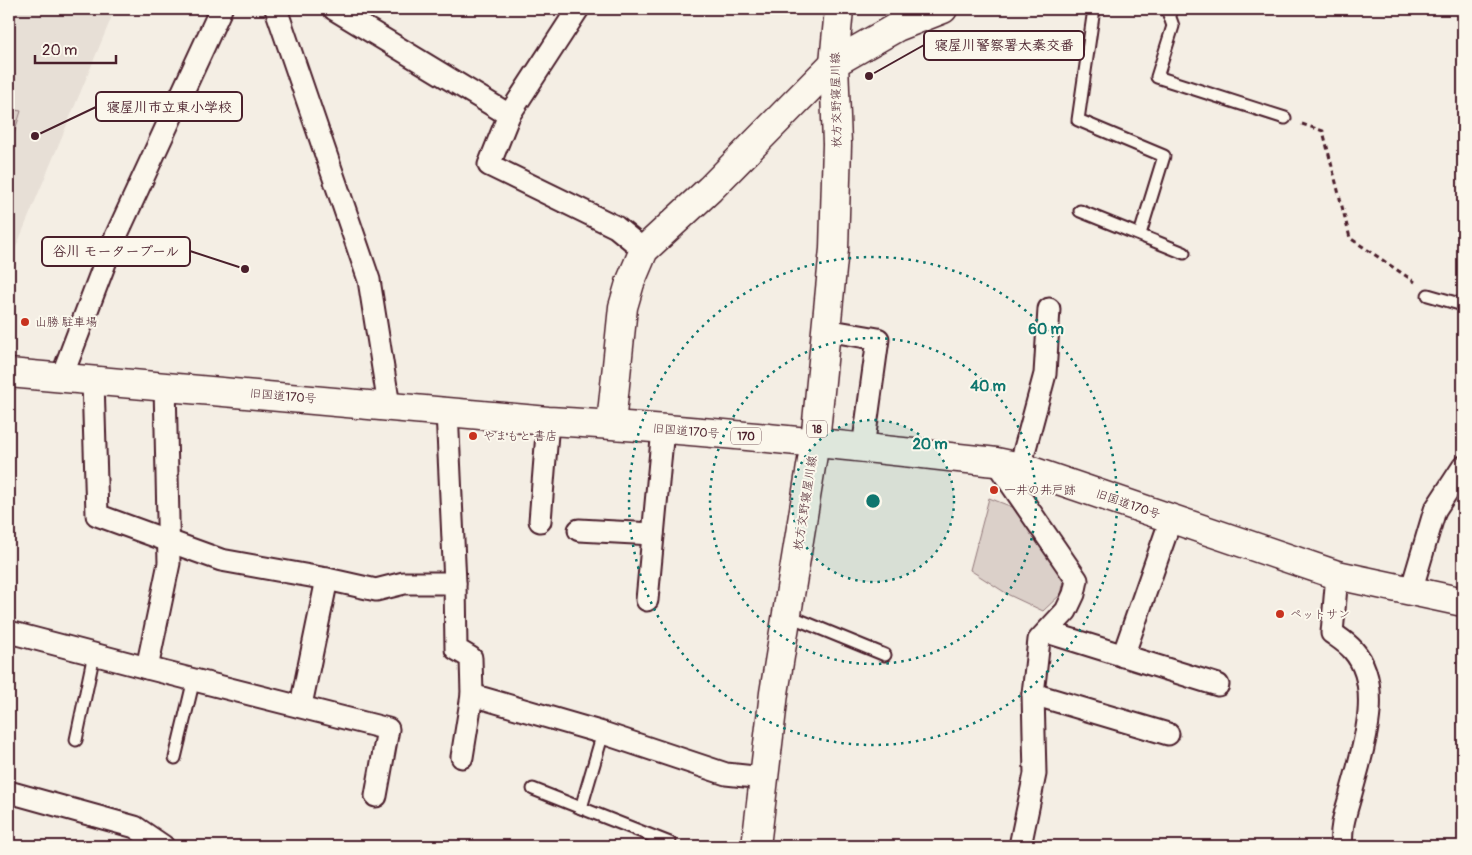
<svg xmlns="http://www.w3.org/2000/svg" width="1472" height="855" font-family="Pangolin,'Klee One',sans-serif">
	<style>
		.built { fill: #e7dfd6 }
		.green { fill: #dbd0c9; stroke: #92787a }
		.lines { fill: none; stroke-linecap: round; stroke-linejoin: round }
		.lane-casing { stroke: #4a1f2b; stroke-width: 15 }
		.street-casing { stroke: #4a1f2b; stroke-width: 25 }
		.secondary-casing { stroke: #4a1f2b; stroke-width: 31 }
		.primary-casing { stroke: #4a1f2b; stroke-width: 31 }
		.highway-casing { stroke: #4a1f2b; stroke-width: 31 }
		.path { stroke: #4a1f2b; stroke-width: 3; stroke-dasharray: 5 4; stroke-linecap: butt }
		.lane { stroke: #fbf7ec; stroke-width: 11 }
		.street { stroke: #fbf7ec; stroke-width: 21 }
		.secondary { stroke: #fbf7ec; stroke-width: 28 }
		.primary { stroke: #fbf7ec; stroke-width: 28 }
		.highway { stroke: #fbf7ec; stroke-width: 28 }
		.ring { fill: none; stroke: #0f766e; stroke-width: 2.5; stroke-dasharray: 2.5 5 }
		.poi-dot { fill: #c8321e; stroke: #fbf7ec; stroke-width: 2 }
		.labels { text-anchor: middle; stroke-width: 4; stroke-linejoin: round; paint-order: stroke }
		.shield { fill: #fbf7ec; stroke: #7f6065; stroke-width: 1 }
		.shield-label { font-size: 11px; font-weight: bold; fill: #4a1f2b }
		.street-label { font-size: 12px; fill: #4a1f2b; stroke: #fbf7ec }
		.poi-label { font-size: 12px; fill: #4a1f2b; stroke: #fbf7ec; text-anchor: start }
		.centre { fill: #0f766e; stroke: #fbf7ec; stroke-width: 2.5 }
		.ring-label { font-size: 15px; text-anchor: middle; font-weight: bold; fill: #0f766e; stroke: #fbf7ec; stroke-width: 4; stroke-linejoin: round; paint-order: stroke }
		.leader { fill: none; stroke: #4a1f2b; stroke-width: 2 }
		.callout-dot { fill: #4a1f2b; stroke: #fbf7ec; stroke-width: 2 }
		.callout { fill: #fbf7ec; stroke: #4a1f2b; stroke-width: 2 }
		.callout-label { font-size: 14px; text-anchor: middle; font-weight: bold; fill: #4a1f2b }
	</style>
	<rect width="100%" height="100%" fill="#f4eee4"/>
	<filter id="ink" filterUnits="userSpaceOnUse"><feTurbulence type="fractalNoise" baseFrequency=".02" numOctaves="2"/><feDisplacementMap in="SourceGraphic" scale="10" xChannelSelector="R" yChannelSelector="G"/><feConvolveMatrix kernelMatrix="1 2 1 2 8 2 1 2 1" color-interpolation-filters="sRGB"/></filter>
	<g filter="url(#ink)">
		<polygon class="built" points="9,9 115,9 9,264"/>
		<g class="green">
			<polygon points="9,109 21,111 9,150"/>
			<polygon points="989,498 1015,508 1060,565 1064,581 1061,594 1043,611 1009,595 970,570"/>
		</g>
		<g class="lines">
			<g class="lane-casing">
				<g id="lane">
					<polyline points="1094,9 1078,120 1164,156 1140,234"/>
					<polyline points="1167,9 1173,26 1157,77 1285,118"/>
					<polyline points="1080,211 1184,253"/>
					<polyline points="1428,295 1463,305"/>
					<polyline points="787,615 885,655"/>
					<polyline points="76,740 94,654"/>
					<polyline points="175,758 194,679"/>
					<polyline points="533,789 670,843"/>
					<polyline points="581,808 603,733"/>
				</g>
			</g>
			<g class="street-casing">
				<g id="street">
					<polyline points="276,9 369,280 389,406"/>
					<polyline points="334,9 509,115 489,165 616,227 644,250"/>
					<polyline points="509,115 578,9"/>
					<polyline points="826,330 878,339 863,448"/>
					<polyline points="62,376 111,247 221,9"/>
					<polyline points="93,381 97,515 221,560 327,579 376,590 404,583 455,583"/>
					<polyline points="447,411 455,583 456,649 471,658 472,695 462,757"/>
					<polyline points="996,462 1077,580 1074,594 1066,611 1039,640 1033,694 1035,774 1020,846"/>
					<polyline points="1020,467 1045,374 1049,309"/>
					<polyline points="540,521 548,421"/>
					<polyline points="579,530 653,534"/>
					<path d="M 1337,575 L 1332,633 C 1339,638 1347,643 1353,650 C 1386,687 1361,755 1350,797 C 1345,814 1340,829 1342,846"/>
					<polyline points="1411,591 1435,510 1463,467"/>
					<polyline points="647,600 663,429"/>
					<polyline points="9,632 147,668 169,563 165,386"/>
					<polyline points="1047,632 1218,685"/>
					<polyline points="1123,656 1171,519"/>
					<polyline points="147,668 388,729 376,796"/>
					<polyline points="1033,694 1168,734"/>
					<polyline points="472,695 603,733 726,774 764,778"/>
					<polyline points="301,705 327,579"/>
					<polyline points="9,792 135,827 163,846"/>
				</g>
			</g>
			<g class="secondary-casing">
				<polyline id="secondary" points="611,424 623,307 630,283 644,250 710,189 834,63 897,27 943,9"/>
			</g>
			<g class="primary-casing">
				<polyline id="primary" points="756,846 774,693 815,442 834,249 837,144 834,63 839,9"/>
			</g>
			<g class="highway-casing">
				<path id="highway" d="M 9,373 L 548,421 C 698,429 847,446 996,462 L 1020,467 L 1337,575 L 1463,602"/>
			</g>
			<polyline class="path" points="1302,124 1323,131 1350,238 1415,282"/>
			<use href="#lane" class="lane"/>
			<use href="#street" class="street"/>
			<use href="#secondary" class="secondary"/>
			<use href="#primary" class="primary"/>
			<use href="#highway" class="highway"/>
		</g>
	</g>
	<circle cx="873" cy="501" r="81" fill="#0f766e" fill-opacity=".12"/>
	<g class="ring">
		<circle cx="873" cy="501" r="81"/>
		<circle cx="873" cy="501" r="163"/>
		<circle cx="873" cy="501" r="244"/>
	</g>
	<g class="poi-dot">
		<circle cx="25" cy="322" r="5"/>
		<circle cx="473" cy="436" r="5"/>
		<circle cx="994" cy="490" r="5"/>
		<circle cx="1280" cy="614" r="5"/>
	</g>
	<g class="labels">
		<g class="shield">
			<rect x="807" y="420.5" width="20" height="17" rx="4"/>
			<rect x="731" y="427.5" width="30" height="17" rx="4"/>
		</g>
		<g class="shield-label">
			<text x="817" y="433">18</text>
			<text x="746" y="440">170</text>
		</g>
		<g class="street-label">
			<text transform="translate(836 100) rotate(-91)" y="4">枚方交野寝屋川線</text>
			<text transform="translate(283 396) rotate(5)" y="4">旧国道170号</text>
			<text transform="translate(686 431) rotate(5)" y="4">旧国道170号</text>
			<text transform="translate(805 503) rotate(-81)" y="4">枚方交野寝屋川線</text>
			<text transform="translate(1128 504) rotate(19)" y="4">旧国道170号</text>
		</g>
		<g class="poi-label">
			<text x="35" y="326">山勝 駐車場</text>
			<text x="483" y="440">やまもと 書店</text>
			<text x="1004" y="494">一井の井戸跡</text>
			<text x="1290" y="618">ペットサン</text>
		</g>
	</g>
	<circle cx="873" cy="501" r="8" class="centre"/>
	<g class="ring-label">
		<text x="1046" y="334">60 m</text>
		<text x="988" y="391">40 m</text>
		<text x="930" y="449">20 m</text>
	</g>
	<path class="leader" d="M869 76L924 45M35 136L96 107M245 269L190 251"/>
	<g class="callout-dot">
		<circle cx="869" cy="76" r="5"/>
		<circle cx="35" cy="136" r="5"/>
		<circle cx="245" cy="269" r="5"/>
	</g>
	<g class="callout">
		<rect x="924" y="31" width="160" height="29" rx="5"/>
		<rect x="96" y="92" width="146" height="29" rx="5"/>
		<rect x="42" y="237" width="148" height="29" rx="5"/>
	</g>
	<g class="callout-label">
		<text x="1004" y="50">寝屋川警察署太秦交番</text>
		<text x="169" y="112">寝屋川市立東小学校</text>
		<text x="116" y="256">谷川 モータープール</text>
	</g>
	<rect width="1472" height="855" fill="none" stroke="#fbf7ec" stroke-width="30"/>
	<rect x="15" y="15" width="1442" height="825" fill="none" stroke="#4a1f2b" stroke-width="2" filter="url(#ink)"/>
	<path d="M35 55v8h81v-8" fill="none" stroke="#4a1f2b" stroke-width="2.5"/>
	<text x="42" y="55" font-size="15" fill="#4a1f2b" stroke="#fbf7ec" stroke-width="4" paint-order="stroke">20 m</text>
</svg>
